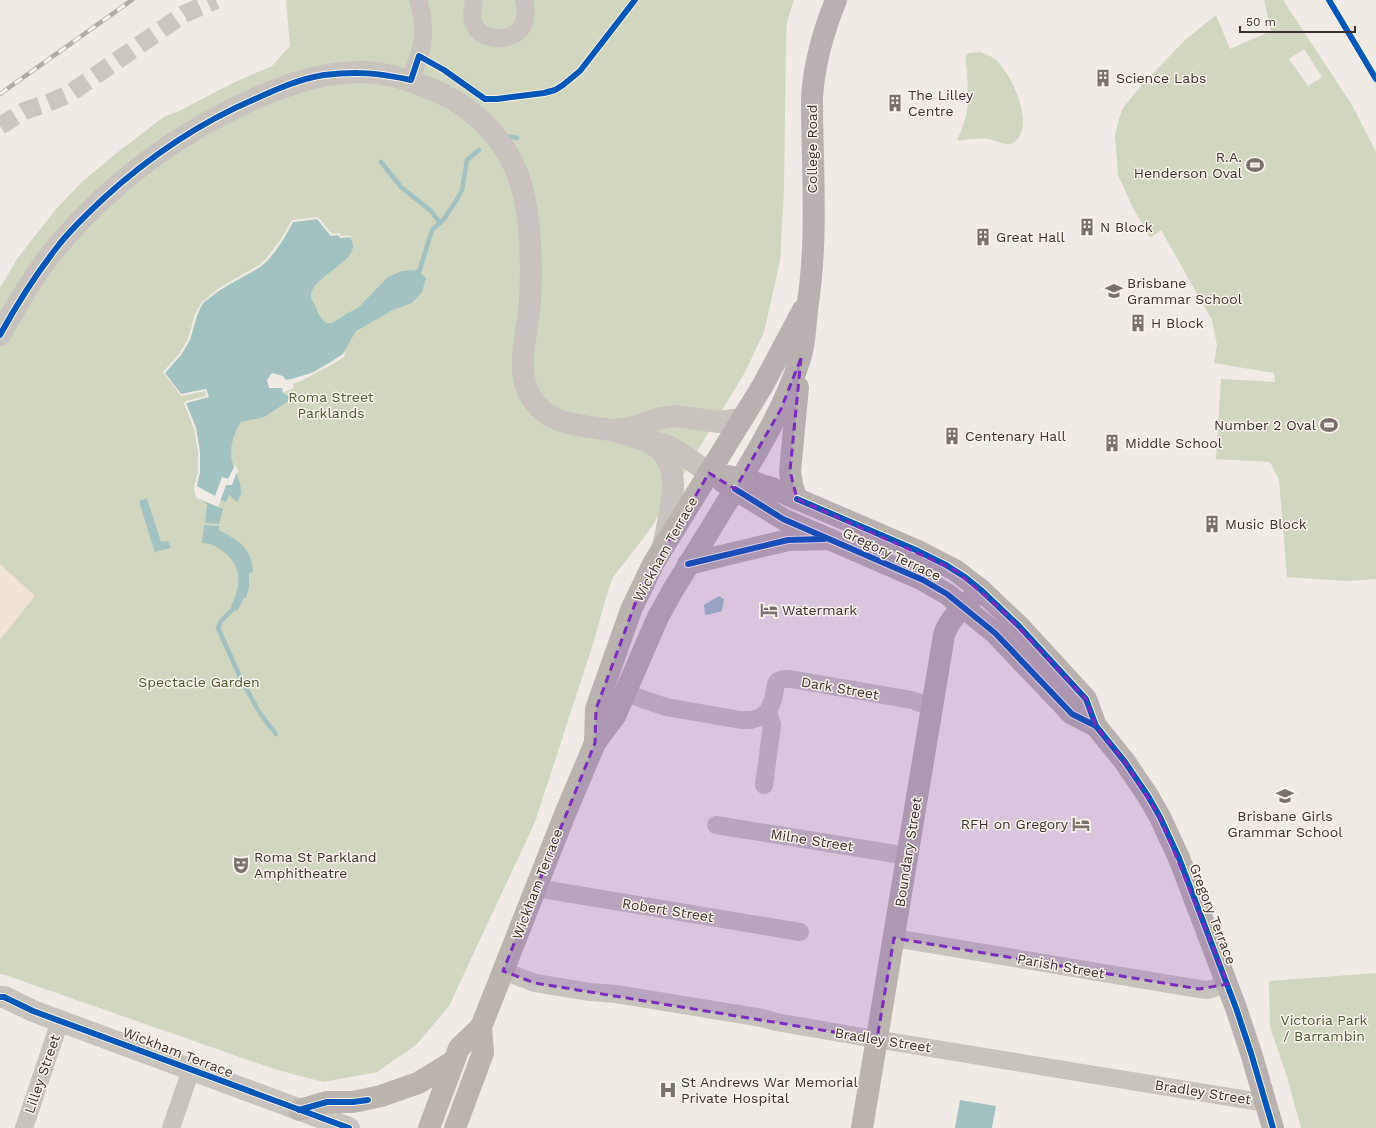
<svg xmlns="http://www.w3.org/2000/svg" width="1376" height="1128" font-family="'Work Sans',sans-serif">
	<style>
		.green { fill: #d1d6bf; fill-rule: evenodd }
		.plaza { fill: #eee3d5 }
		.water { fill: #a1c2c1 }
		.pier { fill: #f0ebe5 }
		.lines { fill: none; stroke-linecap: round; stroke-linejoin: round }
		.stream { stroke: #a1c2c1; stroke-width: 4.5 }
		.minor-tunnel { stroke: #ccc6c0; stroke-width: 18; stroke-dasharray: 18 9; stroke-linecap: butt }
		.minor { stroke: #c9c3be; stroke-width: 18 }
		.tertiary { stroke: #c9c3be; stroke-width: 22 }
		.secondary { stroke: #bab3ae; stroke-width: 22 }
		.primary { stroke: #b8b1ad; stroke-width: 22 }
		.rail-casing { stroke: #b1aca8; stroke-width: 4.5 }
		.rail { stroke: #fbf5ee; stroke-width: 3; stroke-dasharray: 9; stroke-linecap: butt }
		.cycleway-casing { stroke: #fbf5ee; stroke-width: 8 }
		.cycleway { stroke: #0057b8; stroke-width: 6 }
		.marked { fill: #7b2cbf; fill-opacity: 0.2; stroke: #7b2cbf; stroke-width: 3; stroke-dasharray: 8 5; stroke-linejoin: round }
		.labels { text-anchor: middle; stroke-width: 3; stroke-linejoin: round; paint-order: stroke }
		.poi-label { font-size: 14px; fill: #3b302b; stroke: #fbf5ee; text-anchor: start }
		.street-label { font-size: 14px; fill: #3b302b; stroke: #fbf5ee }
		.park-label { font-size: 14px; fill: #4a5a2e; stroke: #fbf5ee }
	</style>
	<rect width="100%" height="100%" fill="#f0ebe5"/>
	<g class="green">
		<polygon points="286,0 794,0 787,21 786,35 784,191 780,261 764,332 744,374 649,531 613,577 607,594 593,644 535,822 449,1006 416,1045 377,1072 323,1082 274,1069 5,975 0,974 0,288 17,259 56,209 83,181 118,152 165,116 177,112 235,82 272,66 290,46"/>
		<path d="M 1264,0 L 1283,0 L 1352,105 L 1376,152 L 1376,579 L 1347,581 L 1287,577 L 1279,480 L 1270,462 L 1216,459 L 1221,379 L 1275,382 L 1274,373 L 1214,363 L 1217,345 L 1212,320 L 1161,230 L 1150,238 L 1133,208 L 1118,175 L 1115,136 L 1118,122 L 1123,108 L 1140,87 L 1185,40 L 1216,15 L 1230,49 L 1271,31 ZM 1304,49 L 1322,77 L 1308,86 L 1289,59 Z"/>
		<path d="M 980,52 C 986,54 991,56 996,60 C 1012,74 1037,128 1013,143 C 1007,147 999,141 993,140 C 982,137 969,139 959,141 L 957,140 C 969,115 969,101 967,75 C 967,68 965,62 966,56 L 969,53 Z"/>
		<polygon points="1376,973 1376,1128 1301,1128 1287,1077 1270,1027 1269,981"/>
	</g>
	<polygon class="plaza" points="1,565 35,596 0,640 0,566"/>
	<g class="water">
		<path d="M 317,219 L 331,236 L 339,235 L 340,238 L 349,237 C 369,259 309,275 311,297 C 311,299 314,303 315,305 C 318,313 320,318 326,323 L 332,323 L 348,313 L 358,308 L 388,277 L 402,271 L 417,270 L 426,278 L 422,292 L 412,303 L 393,310 L 356,331 L 342,355 L 293,384 L 294,388 L 283,393 L 292,399 L 264,417 L 241,422 C 234,433 229,447 232,461 C 234,471 242,482 241,494 C 240,496 238,500 237,502 L 229,495 L 226,502 L 220,500 L 218,507 L 223,509 L 219,524 L 205,523 L 207,504 L 200,499 L 196,486 L 200,472 L 200,452 L 196,428 L 186,403 L 209,397 L 206,389 L 181,394 L 165,373 C 174,363 183,353 189,341 C 195,329 195,314 203,303 C 215,287 244,279 260,267 C 275,256 284,239 293,222 Z"/>
		<polygon points="147,498 161,542 168,541 171,548 158,551 155,553 139,501"/>
		<path d="M 204,525 L 219,526 L 219,530 C 238,540 252,548 253,572 L 249,573 L 249,588 L 246,598 L 244,598 L 237,611 L 231,606 C 241,587 243,567 224,552 C 216,546 211,543 202,543 Z"/>
		<polygon points="719,596 724,599 722,611 707,615 705,614 704,605"/>
		<polygon points="960,1100 996,1106 992,1128 955,1128"/>
	</g>
	<g class="pier">
		<polygon points="318,217 332,234 339,233 341,236 349,235 352,237 340,238 338,235 331,236 317,219 293,222 283,240 268,260 260,267 220,290 203,303 197,315 190,340 181,355 165,373 181,394 206,389 209,397 186,403 196,428 200,452 200,472 197,486 215,496 222,477 228,479 235,465 237,468 239,473 237,472 232,485 226,485 218,507 197,498 195,494 194,486 198,472 198,452 194,429 184,403 186,401 206,396 205,391 181,396 163,372 179,354 188,339 195,314 202,302 219,288 259,265 266,259 281,239 292,220"/>
		<polygon points="346,352 344,357 333,364 301,381 293,384 294,388 283,393 282,388 269,388 267,380 272,373 283,376 286,380 295,378 314,372 331,362"/>
	</g>
	<g class="lines">
		<g class="stream">
			<polyline points="507,136 517,138"/>
			<polyline points="381,162 401,187 431,211 440,223"/>
			<polyline points="419,272 432,230 444,219 456,201 462,190 467,160 479,150"/>
			<polyline points="237,605 221,621 218,628 241,679 258,710"/>
			<polyline points="260,713 271,728"/>
			<polyline points="273,730 276,734"/>
		</g>
		<polyline class="minor-tunnel" points="0,126 24,111 48,103 69,94 184,14 216,0"/>
		<g class="minor">
			<path d="M 474,0 C 473,7 471,15 473,22 C 479,41 511,44 522,27 C 527,19 526,9 524,0"/>
			<path d="M 411,80 C 413,72 416,65 419,56 C 425,39 424,17 418,0"/>
			<polyline points="625,693 666,707 741,720 751,720 761,717 768,711 773,700 776,684 778,681 783,679 790,679 912,700 932,707"/>
			<polyline points="764,785 772,725 768,711"/>
			<polyline points="716,825 908,856"/>
			<polyline points="536,888 800,932"/>
			<polyline points="894,938 1199,989 1208,990 1228,984"/>
			<polyline points="503,971 535,983 590,992 616,994 762,1018 776,1022 863,1037 1266,1103"/>
			<polyline points="24,1128 60,1021"/>
			<polyline points="171,1128 191,1070"/>
		</g>
		<g class="tertiary">
			<path d="M 0,335 C 18,303 36,271 60,243 C 113,181 180,132 256,98 C 291,83 327,71 366,72 C 386,73 406,79 424,86 C 464,101 497,128 515,168 C 532,206 532,261 530,302 C 528,335 512,374 535,403 C 553,426 583,425 610,430 C 620,432 631,436 641,439 C 650,441 659,443 668,446 C 682,453 696,464 709,473"/>
			<polyline points="616,430 638,426 661,418 674,416 719,422 742,419"/>
			<path d="M 652,444 C 687,464 669,515 663,547"/>
			<polyline points="0,997 4,997 33,1011 349,1128"/>
		</g>
		<g class="secondary">
			<polyline points="688,564 788,540 830,539"/>
			<polyline points="595,743 596,709 631,610 653,564 709,473"/>
			<polyline points="299,1110 327,1102 353,1102 381,1096 418,1083 454,1061"/>
			<polyline points="429,1128 459,1048 481,1027 565,814 595,743 615,716 658,617 673,590 735,489"/>
			<polyline points="455,1128 483,1053 481,1027"/>
			<path d="M 862,1128 L 944,635 C 950,616 967,604 981,590"/>
		</g>
		<g class="primary">
			<polyline points="709,473 741,478 774,489 916,550 955,570 981,590 1019,626 1086,699 1096,726 1125,762 1148,796 1160,817 1179,858 1236,1008 1251,1053 1273,1128"/>
			<polyline points="709,473 763,385 803,310"/>
			<polyline points="723,482 783,519 923,580 947,594 995,633 1072,714 1096,726"/>
			<path d="M 735,489 C 760,447 785,406 800,359 C 806,341 805,321 808,302 C 818,235 812,166 812,98 C 814,63 823,32 836,0"/>
			<polyline points="797,499 792,485 790,471 798,387"/>
		</g>
		<g class="rail-casing">
			<polyline id="rail" points="0,94 132,0"/>
		</g>
		<use href="#rail" class="rail"/>
		<g class="cycleway-casing">
			<g id="cycleway">
				<polyline points="1329,0 1376,79"/>
				<path d="M 0,335 C 17,304 36,274 58,246 C 71,229 88,213 104,198 C 149,157 199,123 255,99 C 277,89 299,79 324,75 C 357,71 378,73 411,80 L 419,56 L 444,70 L 475,92 L 485,99 L 497,99 L 544,93 L 555,90 L 563,85 L 580,71 L 635,0"/>
				<polyline points="735,489 783,519 923,580 947,594 995,633 1072,714 1096,726"/>
				<polyline points="797,499 916,550 946,565 965,577 981,590 1019,626 1086,699 1096,726 1125,762 1148,796 1160,817 1179,858 1236,1008 1251,1053 1273,1128"/>
				<polyline points="688,564 788,540 824,539"/>
				<polyline points="0,997 4,997 33,1011 349,1128"/>
				<polyline points="299,1110 327,1102 353,1102 368,1100"/>
			</g>
		</g>
		<use href="#cycleway" class="cycleway"/>
	</g>
	<path class="marked" d="M 801,358 L 790,471 L 797,499 L 955,570 L 1003,611 L 1060,671 L 1086,699 L 1096,726 L 1125,762 L 1160,817 L 1228,984 L 1199,989 L 894,938 L 877,1039 L 535,983 L 503,971 L 595,743 L 596,709 L 641,588 L 709,473 L 735,489 L 781,409 Z"/>
	<defs>
		<g id="building-bare" transform="scale(1.38)"><path d="M-4-6H4V6H1V3H-1V6H-4ZM-2.5-4.3h1.7v1.8h-1.7ZM.8-4.3h1.7v1.8H.8ZM-2.5-1h1.7V.8h-1.7ZM.8-1h1.7V.8H.8Z" fill="#7a716c" stroke="#fbf5ee" stroke-width="2.5" paint-order="stroke"/></g>
		<g id="stadium-bare" transform="scale(1.38)"><path d="M0-5a6.5 5 0 1 0 0 10a6.5 5 0 1 0 0-10ZM-3.5-1.8h7v3.6h-7Z" fill="#7a716c" stroke="#fbf5ee" stroke-width="2.5" paint-order="stroke"/></g>
		<g id="school-bare" transform="scale(1.38)"><path d="M0-5L7-2L0 1L-7-2ZM-4 1L0 2.5L4 1V4Q0 6-4 4Z" fill="#7a716c" stroke="#fbf5ee" stroke-width="2.5" paint-order="stroke"/></g>
		<g id="hotel-bare" transform="scale(1.38)"><path d="M-6-4.5h1.5V1H6V5H4.5V3h-9V5H-6ZM-4 0a1.8 1.8 0 1 1 3.6 0ZM.5 0V-2.5h3Q6-2.5 6 0Z" fill="#7a716c" stroke="#fbf5ee" stroke-width="2.5" paint-order="stroke"/></g>
		<g id="theatre-bare" transform="scale(1.38)"><path d="M-5-5.5Q0-4 5-5.5V0Q5 5 0 6Q-5 5-5 0ZM-3.3-2.5H-1v1.5H-3.3ZM1-2.5H3.3v1.5H1ZM-2.8 1Q0 5.5 2.8 1Z" fill="#7a716c" stroke="#fbf5ee" stroke-width="2.5" paint-order="stroke"/></g>
		<g id="hospital-bare" transform="scale(1.38)"><path d="M-5-5h3v3.5h4V-5h3V5h-3V1.5h-4V5h-3Z" fill="#7a716c" stroke="#fbf5ee" stroke-width="2.5" paint-order="stroke"/></g>
	</defs>
	<g fill-rule="evenodd">
		<use href="#building-bare" x="1103" y="78"/>
		<use href="#building-bare" x="895" y="103"/>
		<use href="#stadium-bare" x="1255" y="165"/>
		<use href="#building-bare" x="1087" y="227"/>
		<use href="#building-bare" x="983" y="237"/>
		<use href="#school-bare" x="1114" y="291"/>
		<use href="#building-bare" x="1138" y="323"/>
		<use href="#stadium-bare" x="1329" y="425"/>
		<use href="#building-bare" x="952" y="436"/>
		<use href="#building-bare" x="1112" y="443"/>
		<use href="#building-bare" x="1212" y="524"/>
		<use href="#hotel-bare" x="769" y="610"/>
		<use href="#school-bare" x="1285" y="796"/>
		<use href="#hotel-bare" x="1081" y="824"/>
		<use href="#theatre-bare" x="241" y="865"/>
		<use href="#hospital-bare" x="668" y="1090"/>
	</g>
	<g class="labels">
		<g class="poi-label">
			<text x="1116" y="83">Science Labs</text>
			<text x="908" y="100">The Lilley<tspan x="908" dy="16">Centre</tspan></text>
			<text x="1242" y="162" text-anchor="end">R.A.<tspan x="1242" dy="16">Henderson Oval</tspan></text>
			<text x="1100" y="232">N Block</text>
			<text x="996" y="242">Great Hall</text>
			<text x="1127" y="288">Brisbane<tspan x="1127" dy="16">Grammar School</tspan></text>
			<text x="1151" y="328">H Block</text>
			<text x="1316" y="430" text-anchor="end">Number 2 Oval</text>
			<text x="965" y="441">Centenary Hall</text>
			<text x="1125" y="448">Middle School</text>
			<text x="1225" y="529">Music Block</text>
			<text x="782" y="615">Watermark</text>
			<text x="1285" y="821" text-anchor="middle">Brisbane Girls<tspan x="1285" dy="16">Grammar School</tspan></text>
			<text x="1068" y="829" text-anchor="end">RFH on Gregory</text>
			<text x="254" y="862">Roma St Parkland<tspan x="254" dy="16">Amphitheatre</tspan></text>
			<text x="681" y="1087">St Andrews War Memorial<tspan x="681" dy="16">Private Hospital</tspan></text>
		</g>
		<g class="street-label">
			<text transform="translate(812 149) rotate(-90)" y="5">College Road</text>
			<text transform="translate(665 549) rotate(-61)" y="5">Wickham Terrace</text>
			<text transform="translate(892 554) rotate(25)" y="5">Gregory Terrace</text>
			<text transform="translate(840 688) rotate(10)" y="5">Dark Street</text>
			<text transform="translate(812 840) rotate(9)" y="5">Milne Street</text>
			<text transform="translate(908 852) rotate(-81)" y="5">Boundary Street</text>
			<text transform="translate(537 884) rotate(-69)" y="5">Wickham Terrace</text>
			<text transform="translate(668 910) rotate(9)" y="5">Robert Street</text>
			<text transform="translate(1213 914) rotate(69)" y="5">Gregory Terrace</text>
			<text transform="translate(1061 966) rotate(10)" y="5">Parish Street</text>
			<text transform="translate(883 1040) rotate(9)" y="5">Bradley Street</text>
			<text transform="translate(178 1052) rotate(21)" y="5">Wickham Terrace</text>
			<text transform="translate(42 1074) rotate(-71)" y="5">Lilley Street</text>
			<text transform="translate(1203 1092) rotate(9)" y="5">Bradley Street</text>
		</g>
		<g class="park-label">
			<text x="331" y="402">Roma Street<tspan x="331" dy="16">Parklands</tspan></text>
			<text x="199" y="687">Spectacle Garden</text>
			<text x="1324" y="1025">Victoria Park<tspan x="1324" dy="16">/ Barrambin</tspan></text>
		</g>
	</g>
	<path d="M1240 26v6h115v-6" fill="none" stroke="#3b302b" stroke-width="2"/>
	<text x="1246" y="26" font-size="12" fill="#3b302b" stroke="#fbf5ee" stroke-width="3" paint-order="stroke">50 m</text>
</svg>
